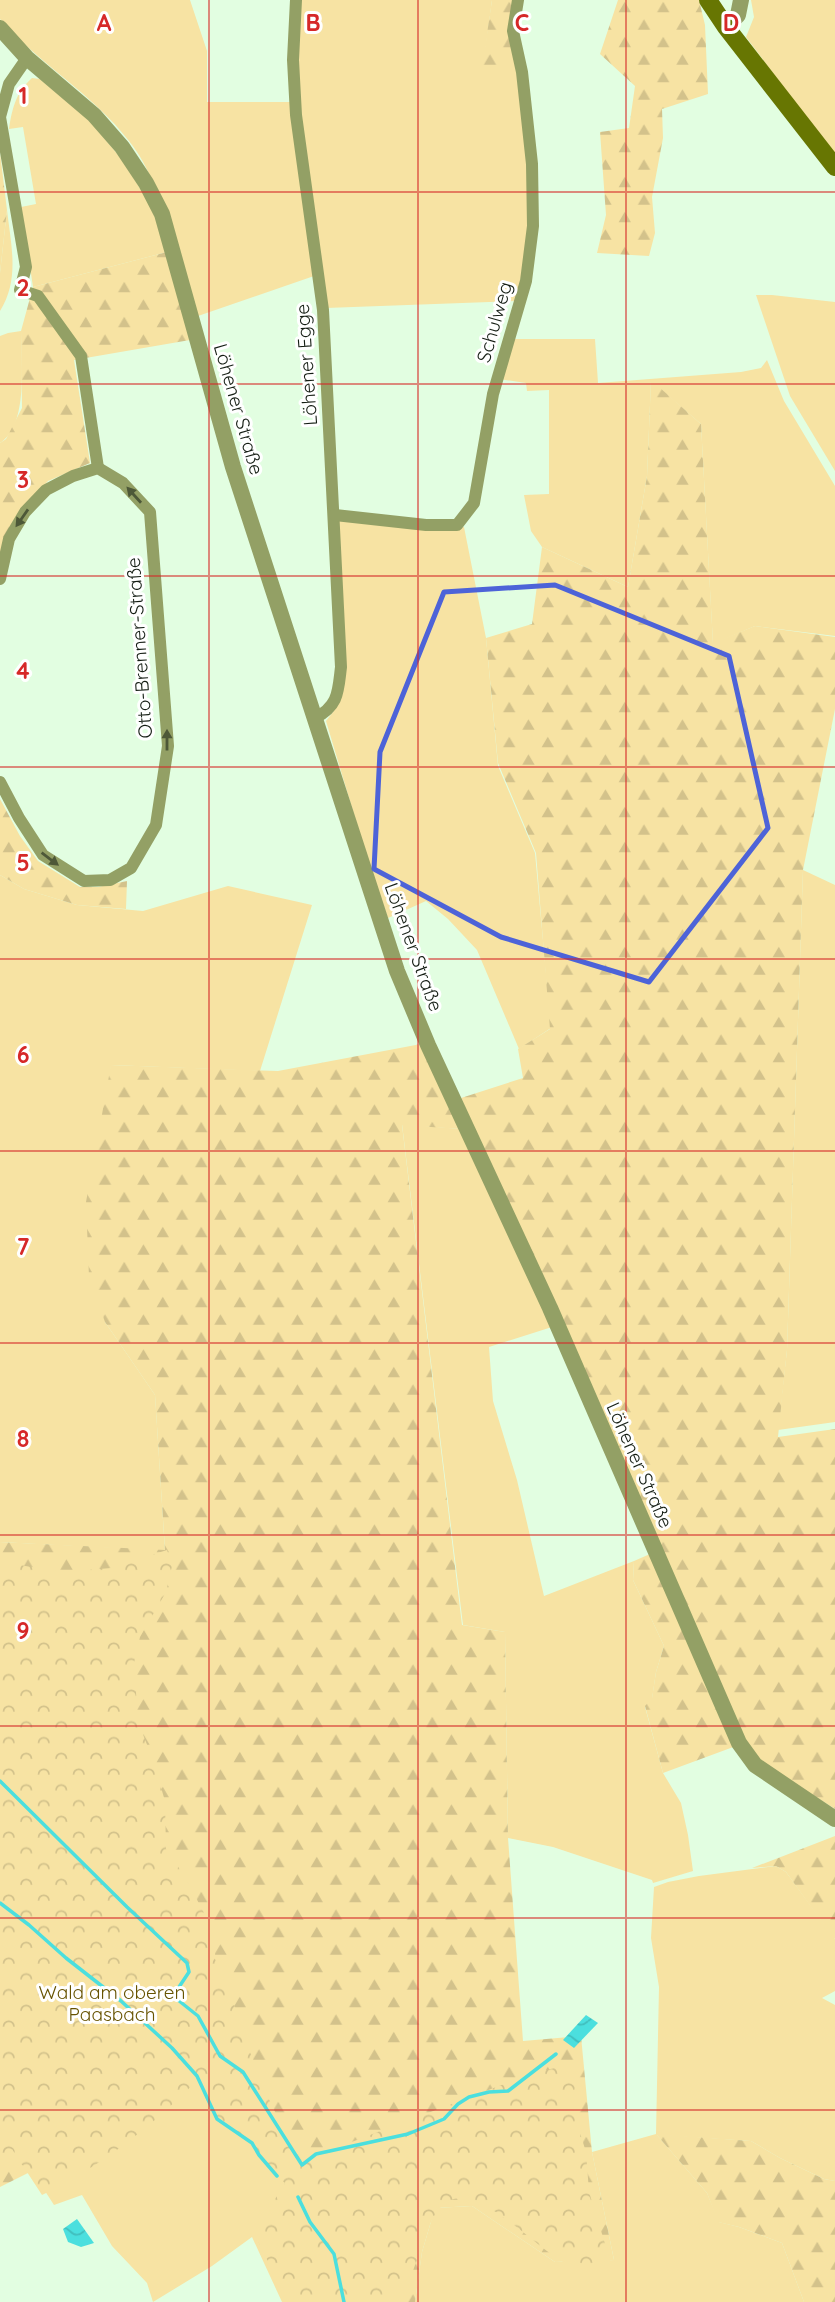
<svg xmlns="http://www.w3.org/2000/svg" width="835" height="2302" font-family="Quicksand,sans-serif">
	<style>
		.green { fill: #f7e3a3 }
		.forest { fill: url(#forest-firs) }
		.park { fill: url(#park-crowns) }
		.water { fill: url(#water-waves) }
		.lines { fill: none; stroke-linecap: round; stroke-linejoin: round }
		.stream { stroke: #4bdfde; stroke-width: 3.5 }
		.minor { stroke: #93a065; stroke-width: 12 }
		.tertiary { stroke: #93a065; stroke-width: 16 }
		.secondary { stroke: #677602; stroke-width: 18 }
		.oneway { fill: #4d5838 }
		.marked { fill: none; stroke: #4d63d8; stroke-width: 5; stroke-linejoin: round }
		.grid { fill: none; stroke: #d62828; stroke-width: 2; stroke-opacity: 0.55 }
		.labels { text-anchor: middle; stroke-width: 6; stroke-linejoin: round; paint-order: stroke }
		.street-label { font-size: 19px; fill: #141d13; stroke: #fff }
		.park-label { font-size: 19px; fill: #675301; stroke: #fff }
		.grid-label { font-size: 23px; text-anchor: middle; font-weight: bold; fill: #d62828; stroke: #fff; stroke-width: 6; stroke-linejoin: round; paint-order: stroke }
	</style>
	<defs>
		<pattern id="forest-firs" width="22" height="20" patternUnits="userSpaceOnUse" patternTransform="scale(1.75)"><rect width="22" height="20" fill="#f7e3a3"/><path d="M5 1l3.5 6h-7zM16 11l3.5 6h-7z" fill="#d3c28b"/></pattern>
		<pattern id="park-crowns" width="20" height="18" patternUnits="userSpaceOnUse" patternTransform="scale(1.75)"><rect width="20" height="18" fill="#f7e3a3"/><path d="M2 6a3 3 0 1 1 6 0M12 15a3 3 0 1 1 6 0" fill="none" stroke="#d3c28b"/></pattern>
		<pattern id="water-waves" width="16" height="10" patternUnits="userSpaceOnUse" patternTransform="scale(1.75)"><rect width="16" height="10" fill="#4bdfde"/><path d="M0 5q4-4 8 0t8 0" fill="none" stroke="#41bfbe"/></pattern>
	</defs>
	<rect width="100%" height="100%" fill="#e2fee1"/>
	<g class="green">
		<path d="M 0,0 L 190,0 L 207,51 L 207,102 L 291,102 L 314,276 L 198,316 C 188,287 179,258 169,229 C 159,198 150,167 129,141 C 93,94 39,64 0,19 Z"/>
		<polygon points="299,0 492,0 483,68 517,68 530,165 530,225 517,301 326,308 298,98"/>
		<polygon points="751,0 835,0 835,156 746,37 754,17"/>
		<path d="M 32,78 L 40,79 L 91,122 L 124,162 L 152,208 L 167,252 L 33,287 L 21,207 L 36,204 L 23,127 L 9,129 C 12,109 16,92 32,78 Z"/>
		<path d="M 7,210 C 11,245 20,279 0,311 L 0,273 Z"/>
		<polygon points="756,295 772,295 835,302 835,471 790,396"/>
		<path d="M 21,331 C 21,361 29,425 0,443 L 0,336 L 8,333 Z"/>
		<polygon points="514,339 595,339 598,383 741,372 761,368 767,360 784,401 835,486 835,636 755,626 713,644 701,424 651,381 647,476 628,587 542,547 531,531 524,495 549,494 549,390 527,391 526,383 499,379"/>
		<polygon points="339,520 440,529 464,527 486,638 498,766 535,853 551,1028 519,1049 477,950 448,919 426,901 388,918 370,868 326,721 333,712 341,693"/>
		<polygon points="803,870 835,885 835,1422 778,1430 787,1350"/>
		<polygon points="0,875 24,889 77,905 143,911 228,886 312,905 260,1071 111,1065 105,1322 155,1395 165,1551 0,1542"/>
		<polygon points="402,1124 460,1129 552,1327 489,1347 493,1401 517,1480 544,1596 634,1561 633,1580 664,1646 656,1672 652,1699 645,1707 663,1773 681,1803 688,1835 693,1871 653,1883 652,1880 553,1847 508,1838 505,1632 463,1625"/>
		<polygon points="776,1866 786,1872 835,1939 835,1991 822,1998 835,2005 835,2181 824,2179 780,2158 751,2141 657,2135 707,2193 719,2222 739,2227 782,2243 804,2302 415,2302 422,2252 435,2208 472,2206 555,2262 614,2260 592,2152 656,2134 659,1987 651,1938 654,1887 668,1882 699,1876"/>
		<polygon points="178,1956 310,2222 335,2302 282,2302 252,2237 212,2266 153,2302 147,2283 112,2246 82,2195 54,2205 32,2171"/>
	</g>
	<g class="forest">
		<polygon points="492,0 514,0 517,68 482,68"/>
		<polygon points="618,0 699,0 705,25 708,94 662,109 663,138 652,197 655,233 649,256 597,253 606,215 600,132 629,128 635,86 600,54"/>
		<polygon points="0,153 7,210 0,273"/>
		<polygon points="167,252 190,340 74,360 90,463 48,481 13,521 0,558 0,443 6,439 22,408 21,331 33,287"/>
		<polygon points="651,380 701,424 713,643 755,626 835,637 835,709 803,870 787,1350 778,1437 835,1429 835,1809 762,1763 744,1741 461,1098 523,1078 518,1049 550,1029 536,853 498,763 486,638 532,624 542,547 628,587 647,476"/>
		<polygon points="0,799 20,836 38,861 80,887 98,887 127,881 126,909 77,905 24,889 0,875"/>
		<polygon points="421,1044 460,1129 402,1125 462,1625 505,1632 508,1838 523,2041 581,2036 592,2152 614,2260 555,2262 472,2206 435,2208 422,2252 415,2302 335,2302 310,2222 178,1956 0,1798 0,1542 165,1550 155,1395 105,1322 89,1277 86,1202 111,1065 278,1071"/>
		<polygon points="650,1554 691,1650 736,1746 663,1773 645,1706 652,1698 656,1672 664,1646 633,1580 634,1561"/>
		<polygon points="835,1836 835,1938 834,1939 786,1872 776,1866 752,1868"/>
		<polygon points="0,2106 32,2171 0,2187"/>
		<polygon points="656,2134 751,2141 780,2158 824,2179 835,2181 835,2302 804,2302 782,2243 739,2227 718,2222 707,2193"/>
	</g>
	<path class="park" d="M 167,1550 L 172,1566 L 166,1592 L 140,1637 L 134,1663 L 138,1722 L 152,1757 L 165,1801 L 166,1849 L 185,1877 L 203,1911 L 215,1941 L 215,1959 L 234,2004 L 250,2052 L 266,2093 L 299,2162 L 533,2073 L 581,2062 L 574,2092 L 580,2133 L 586,2152 L 589,2192 L 611,2263 C 603,2265 592,2270 584,2270 C 547,2268 475,2167 440,2208 C 425,2226 422,2247 414,2268 C 410,2279 403,2291 398,2302 L 288,2302 L 254,2233 L 285,2183 L 270,2171 L 250,2143 L 216,2116 L 198,2079 C 157,2123 97,2169 42,2195 L 12,2149 L 0,2163 L 0,1562 L 64,1572 L 111,1568 Z"/>
	<g class="water">
		<polygon points="586,2015 598,2023 574,2048 563,2040"/>
		<polygon points="77,2219 94,2243 81,2247 68,2242 63,2229"/>
	</g>
	<g class="lines">
		<g class="stream">
			<polyline points="0,1781 127,1907 187,1963 189,1972 175,1993 178,2000 198,2016 220,2056 243,2072 302,2165 316,2154 408,2134 444,2119 458,2104 469,2097 489,2092 508,2091 556,2054"/>
			<polyline points="0,1903 29,1925 66,1958 121,2001 172,2048 197,2076 217,2119 252,2143 259,2155 277,2176"/>
			<polyline points="298,2197 310,2222 334,2254 344,2302"/>
		</g>
		<g class="minor">
			<path d="M 296,0 L 293,60 L 296,115 L 323,310 L 341,667 C 338,691 339,706 315,718"/>
			<polyline points="27,58 9,84 0,117 26,267 20,290 38,296 81,356 98,468"/>
			<polyline points="335,515 426,525 457,525 474,503 493,394 526,281 533,226 532,164 522,72 513,31 518,0"/>
			<polyline points="0,579 9,539 25,512 46,490 73,476 98,468 123,483 150,512 168,746 156,825 131,868 110,880 84,881 43,855 19,818 0,782"/>
		</g>
		<g class="tertiary">
			<polyline points="726,27 738,15 741,0"/>
			<polyline points="0,28 27,58 94,115 122,147 146,183 162,214 233,467 397,971 428,1045 550,1308 739,1743 755,1765 835,1819"/>
		</g>
		<polyline class="secondary" points="708,0 726,27 835,167"/>
	</g>
	<defs><path id="oneway-solid" d="M-6-.8H1V-3.2L6.5 0L1 3.2V.8H-6Z" transform="scale(1.75)"/></defs>
	<g class="oneway">
		<use href="#oneway-solid" transform="translate(134 495) rotate(-132)"/>
		<use href="#oneway-solid" transform="translate(22 518) rotate(125)"/>
		<use href="#oneway-solid" transform="translate(167 740) rotate(-90)"/>
		<use href="#oneway-solid" transform="translate(50 859) rotate(37)"/>
	</g>
	<path class="marked" d="M 555,585 L 729,656 L 768,828 L 649,982 L 501,937 L 374,869 L 380,752 L 444,592 Z"/>
	<path class="grid" d="M 209,0 L 209,2302M 418,0 L 418,2302M 626,0 L 626,2302M 0,192 L 835,192M 0,384 L 835,384M 0,576 L 835,576M 0,767 L 835,767M 0,959 L 835,959M 0,1151 L 835,1151M 0,1343 L 835,1343M 0,1535 L 835,1535M 0,1726 L 835,1726M 0,1918 L 835,1918M 0,2110 L 835,2110"/>
	<g class="labels">
		<g class="street-label">
			<text transform="translate(494 322) rotate(-74)" y="7">Schulweg</text>
			<text transform="translate(306 365) rotate(-94)" y="7">Löhener Egge</text>
			<text transform="translate(239 409) rotate(74)" y="7">Löhener Straße</text>
			<text transform="translate(139 648) rotate(-94)" y="7">Otto-Brenner-Straße</text>
			<text transform="translate(414 947) rotate(70)" y="7">Löhener Straße</text>
			<text transform="translate(640 1465) rotate(66)" y="7">Löhener Straße</text>
		</g>
		<g class="park-label">
			<text x="112" y="1999">Wald am oberen<tspan x="112" dy="22">Paasbach</tspan></text>
		</g>
	</g>
	<g class="grid-label">
		<text x="104" y="31">A</text>
		<text x="313" y="31">B</text>
		<text x="522" y="31">C</text>
		<text x="731" y="31">D</text>
		<text x="23" y="104">1</text>
		<text x="23" y="296">2</text>
		<text x="23" y="488">3</text>
		<text x="23" y="679">4</text>
		<text x="23" y="871">5</text>
		<text x="23" y="1063">6</text>
		<text x="23" y="1255">7</text>
		<text x="23" y="1447">8</text>
		<text x="23" y="1639">9</text>
	</g>
</svg>
